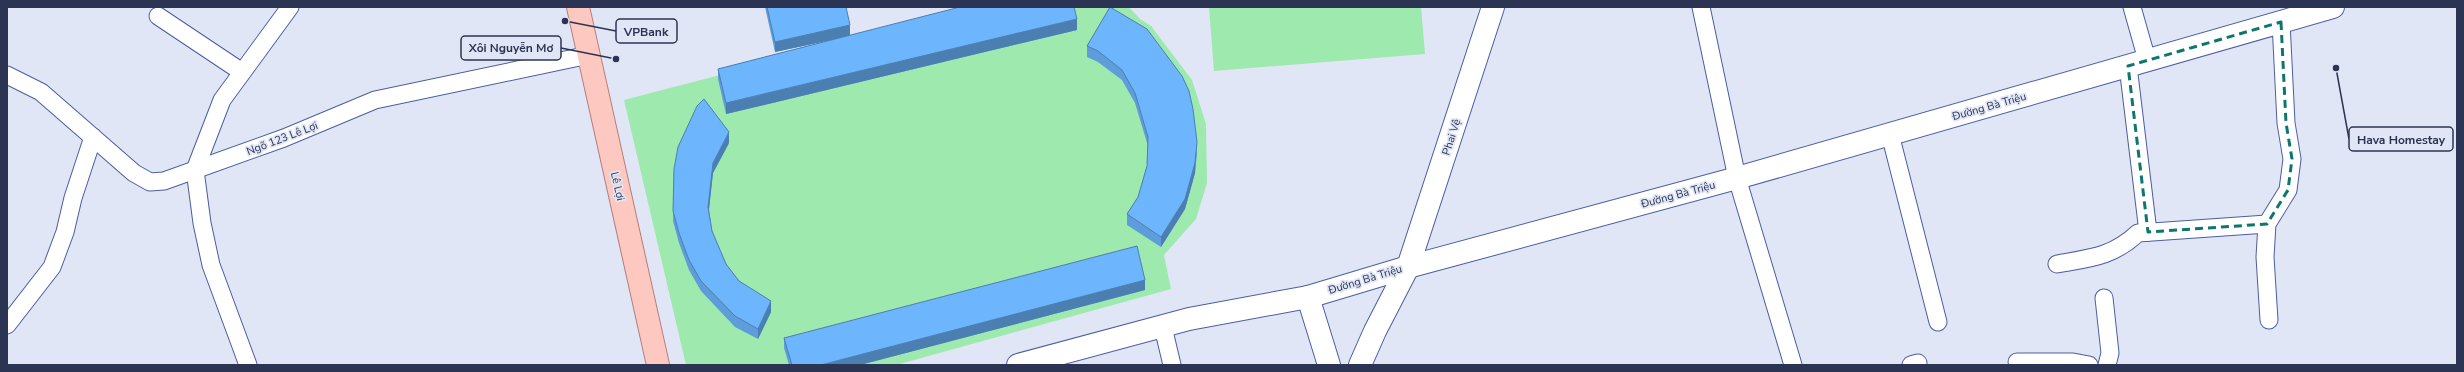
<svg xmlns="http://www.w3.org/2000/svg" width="2464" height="372" font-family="'Nunito Sans',sans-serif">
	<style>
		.green { fill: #9ee9ad }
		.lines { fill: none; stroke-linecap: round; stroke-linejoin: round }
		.minor-casing { stroke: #4b5ea0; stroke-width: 19 }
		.tertiary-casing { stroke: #4b5ea0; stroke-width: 24 }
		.secondary-casing { stroke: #4b5ea0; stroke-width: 24 }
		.primary-casing { stroke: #b37c7d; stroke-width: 24 }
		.minor { stroke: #fff; stroke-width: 17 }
		.tertiary { stroke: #fff; stroke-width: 22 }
		.secondary { stroke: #fff; stroke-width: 22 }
		.primary { stroke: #fdc8bf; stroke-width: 22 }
		.wall { fill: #5e9cda }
		.shaded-wall { fill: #4c7fb1 }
		.building { fill: #6db5fd; stroke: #4c7fb1 }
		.marked { fill: none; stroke: #0f766e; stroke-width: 3; stroke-dasharray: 8 5; stroke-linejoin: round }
		.labels { text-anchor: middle; stroke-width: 3.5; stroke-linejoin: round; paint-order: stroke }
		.street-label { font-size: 11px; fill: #2b3452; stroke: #e1e6f6 }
		.leader { fill: none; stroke: #2b3452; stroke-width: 1.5 }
		.callout-dot { fill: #2b3452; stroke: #e1e6f6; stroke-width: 1.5 }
		.callout { fill: #e1e6f6; stroke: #2b3452; stroke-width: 1.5 }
		.callout-label { font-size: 12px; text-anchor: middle; font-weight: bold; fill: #2b3452 }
	</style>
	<rect width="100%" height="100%" fill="#e1e6f6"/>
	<g class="green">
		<polygon points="980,7 1129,7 1140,19 1151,26 1192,80 1206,124 1207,183 1196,219 1164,255 1171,289 896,365 686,365 624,100"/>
		<polygon points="1209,7 1421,7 1425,54 1214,71"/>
	</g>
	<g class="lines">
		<g class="minor-casing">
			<g id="minor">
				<polyline points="1701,7 1737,178 1793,365"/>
				<polyline points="2132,7 2147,60"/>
				<polyline points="158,16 242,72"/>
				<polyline points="2128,66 2148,232"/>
				<polyline points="7,75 41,92 134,173 150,182 164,181 284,138 375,100 589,55"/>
				<polyline points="1890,134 1938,322"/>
				<path d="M 2057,264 C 2091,258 2112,257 2138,233 L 2267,224"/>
				<polyline points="2104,298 2110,353 2107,365"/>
				<polyline points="2269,320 2265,257 2267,224 2288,190 2292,159 2286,123 2281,22"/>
				<polyline points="7,325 52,267 65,232 73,198 93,137"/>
				<polyline points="1163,327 1172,365"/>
				<polyline points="2017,362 2073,362 2089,365"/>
				<polyline points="248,365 211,265 202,223 195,170 222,100 290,7"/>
				<polyline points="1911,365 1918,363"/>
			</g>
		</g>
		<g class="tertiary-casing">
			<g id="tertiary">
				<polyline points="1308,297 1329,365"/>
				<polyline points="1360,365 1375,331 1408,267 1493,7"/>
			</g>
		</g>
		<g class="secondary-casing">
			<polyline id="secondary" points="1018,365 1189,319 1308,297 1408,267 1737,178 2333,7"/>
		</g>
		<g class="primary-casing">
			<polyline id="primary" points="578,7 658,365"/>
		</g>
		<use href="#minor" class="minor"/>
		<use href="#tertiary" class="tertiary"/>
		<use href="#secondary" class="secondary"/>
		<use href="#primary" class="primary"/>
	</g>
	<g class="wall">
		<polygon points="765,7 846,7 850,35 1077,30 726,114 718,79 718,69 840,38 775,52"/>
		<polygon points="1110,7 1197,153 1195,173 1185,209 1161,247 1127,225 1127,214 1138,197 1147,166 1148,146 1135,103 1122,80 1098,62 1087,57 1087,46"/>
		<polygon points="729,143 713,173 709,210 712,231 726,264 739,281 771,312 758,339 735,327 701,291 689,270 679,243 673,221 674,169"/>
		<polygon points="1145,290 860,365 789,365 784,348 784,338"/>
	</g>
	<g class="shaded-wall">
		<polygon points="1077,19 1077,30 726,114 726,103"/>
		<polygon points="850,25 850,36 775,52 775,42"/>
		<polygon points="729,132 729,143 713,173 708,217 708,207 713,163"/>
		<polygon points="1197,142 1195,173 1185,209 1161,247 1161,237"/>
		<polygon points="1145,280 1145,290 860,365 821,365"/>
		<polygon points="771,301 771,312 758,339 758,329"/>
	</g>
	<g class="building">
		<polygon points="767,7 846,7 850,25 775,42"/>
		<polygon points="960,7 1074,7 1077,19 726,103 718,69"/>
		<polygon points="1110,7 1147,29 1182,76 1189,91 1193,109 1197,142 1195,163 1185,199 1161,237 1127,214 1138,197 1147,166 1148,137 1135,93 1122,70 1098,51 1087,46"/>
		<polygon points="704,99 729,132 713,163 708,207 712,231 726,264 739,281 771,301 758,329 735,316 701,281 689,260 679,233 673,211 674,169 678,147 697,106"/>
		<polygon points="1137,246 1145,280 821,365 792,365 784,338"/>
	</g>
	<path class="marked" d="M 2281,22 L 2286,123 L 2292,159 L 2288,190 L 2267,224 L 2148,232 L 2128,66 Z"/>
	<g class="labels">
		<g class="street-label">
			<text transform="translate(1989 106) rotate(-16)" y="4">Đường Bà Triệu</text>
			<text transform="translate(1451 137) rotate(-72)" y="4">Phai Vệ</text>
			<text transform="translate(282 138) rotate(-21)" y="4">Ngõ 123 Lê Lợi</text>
			<text transform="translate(618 186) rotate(77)" y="4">Lê Lợi</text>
			<text transform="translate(1678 194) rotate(-15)" y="4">Đường Bà Triệu</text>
			<text transform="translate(1365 279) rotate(-17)" y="4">Đường Bà Triệu</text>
		</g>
	</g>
	<path class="leader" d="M565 21L616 31M616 59L561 48M2336 68L2349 139"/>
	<g class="callout-dot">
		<circle cx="565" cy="21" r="4"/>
		<circle cx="616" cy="59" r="4"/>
		<circle cx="2336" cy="68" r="4"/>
	</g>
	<g class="callout">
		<rect x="616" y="19" width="61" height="24" rx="4"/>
		<rect x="461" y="36" width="100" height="24" rx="4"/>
		<rect x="2349" y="127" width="104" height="24" rx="4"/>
	</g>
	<g class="callout-label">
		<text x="646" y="36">VPBank</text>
		<text x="511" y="52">Xôi Nguyễn Mơ</text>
		<text x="2401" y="144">Hava Homestay</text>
	</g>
	<rect width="2464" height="372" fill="none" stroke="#2b3452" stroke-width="16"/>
</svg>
